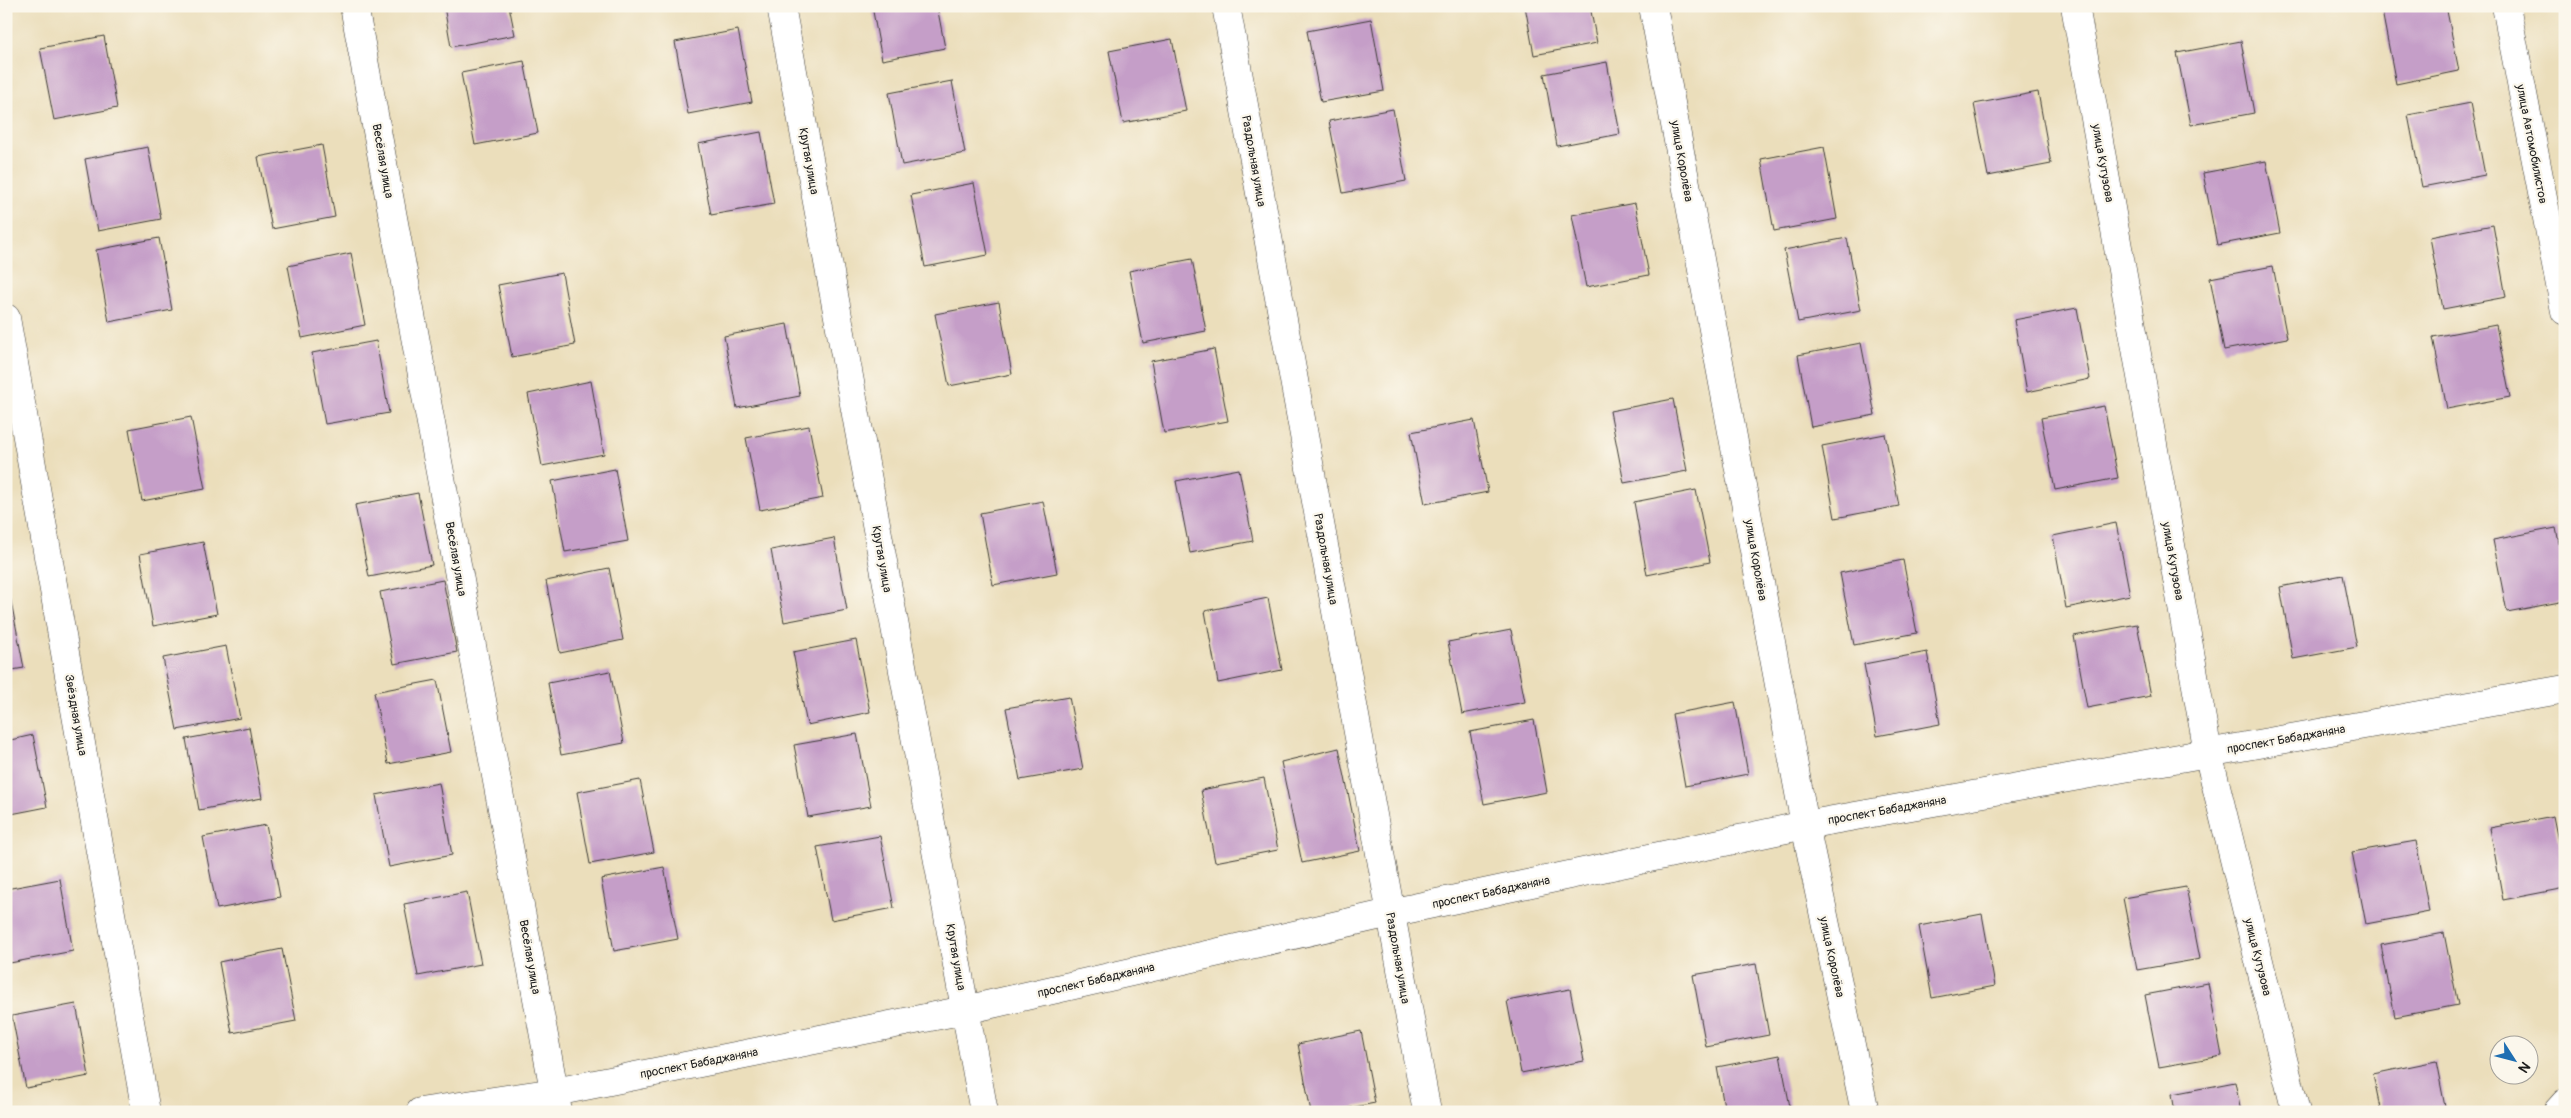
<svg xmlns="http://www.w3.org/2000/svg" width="2571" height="1118" font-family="Pangolin,sans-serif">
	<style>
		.building { fill: #c59ec8 }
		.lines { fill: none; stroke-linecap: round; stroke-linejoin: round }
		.minor-casing { stroke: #3b3934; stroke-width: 29 }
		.minor { stroke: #fff; stroke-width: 28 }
		.labels { text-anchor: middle; stroke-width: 4.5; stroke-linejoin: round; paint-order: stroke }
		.street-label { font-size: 12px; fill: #1c1c1c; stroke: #fbf7ec }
	</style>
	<rect width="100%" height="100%" fill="#fbf7ec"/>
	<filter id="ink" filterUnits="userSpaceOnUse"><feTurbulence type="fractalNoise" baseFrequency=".02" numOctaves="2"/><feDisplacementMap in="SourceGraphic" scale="10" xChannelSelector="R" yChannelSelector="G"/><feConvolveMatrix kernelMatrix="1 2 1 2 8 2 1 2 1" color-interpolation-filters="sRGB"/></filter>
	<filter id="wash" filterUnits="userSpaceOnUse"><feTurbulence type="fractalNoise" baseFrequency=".0096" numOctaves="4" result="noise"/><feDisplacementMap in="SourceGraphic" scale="20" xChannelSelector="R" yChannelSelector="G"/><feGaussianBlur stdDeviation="1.12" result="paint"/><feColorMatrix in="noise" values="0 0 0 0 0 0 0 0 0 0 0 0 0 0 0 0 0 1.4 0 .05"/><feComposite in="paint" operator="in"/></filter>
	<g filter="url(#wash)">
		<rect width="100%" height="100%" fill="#ebdebb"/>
		<g id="blocks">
			<g class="building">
				<polygon points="444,6 509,6 515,35 451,47"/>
				<polygon points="872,6 937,6 945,48 882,60"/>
				<polygon points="1525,6 1590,6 1597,43 1534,55"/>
				<polygon points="2408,6 2446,6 2459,71 2396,84 2382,11"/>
				<polygon points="1371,19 1384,91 1321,102 1307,31"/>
				<polygon points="738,30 752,102 688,114 675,42"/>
				<polygon points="104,36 117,108 54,120 40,48"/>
				<polygon points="1172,39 1186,111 1123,123 1109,51"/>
				<polygon points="2241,41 2254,113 2191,125 2177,53"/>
				<polygon points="524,61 538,133 475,145 461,73"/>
				<polygon points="1607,62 1620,134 1557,146 1544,74"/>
				<polygon points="952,81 965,153 902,165 889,93"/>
				<polygon points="2038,92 2051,164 1988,176 1974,104"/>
				<polygon points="2471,103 2485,175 2422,187 2408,115"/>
				<polygon points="1393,109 1406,181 1343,193 1329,121"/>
				<polygon points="761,132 774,204 711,215 698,144"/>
				<polygon points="322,145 335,217 272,229 258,157"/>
				<polygon points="148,147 161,219 98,231 85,159"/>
				<polygon points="1824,147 1837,219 1774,231 1761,159"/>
				<polygon points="2266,161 2280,233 2217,245 2203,173"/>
				<polygon points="974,183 988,255 925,267 911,195"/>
				<polygon points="1635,203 1649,275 1586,287 1572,215"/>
				<polygon points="2493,225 2506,297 2443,309 2430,237"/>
				<polygon points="159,238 172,310 109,322 96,250"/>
				<polygon points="1847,238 1861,310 1798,322 1784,250"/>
				<polygon points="351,253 365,325 302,338 288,266"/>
				<polygon points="1192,259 1206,331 1143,343 1129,271"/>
				<polygon points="2273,266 2287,338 2224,350 2210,278"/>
				<polygon points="562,273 575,345 512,357 498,285"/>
				<polygon points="999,302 1012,374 949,386 935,314"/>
				<polygon points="2077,308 2090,379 2027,392 2014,320"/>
				<polygon points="787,324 800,396 737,408 724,336"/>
				<polygon points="2496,325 2510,397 2447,409 2433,337"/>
				<polygon points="376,341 389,413 325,424 312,353"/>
				<polygon points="1861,343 1875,415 1811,427 1798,355"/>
				<polygon points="1214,349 1228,421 1164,433 1151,361"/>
				<polygon points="591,381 604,454 542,466 528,394"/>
				<polygon points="1673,399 1687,471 1624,483 1610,411"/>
				<polygon points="2104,406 2118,478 2055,490 2041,418"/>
				<polygon points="191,417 205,489 142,501 129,429"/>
				<polygon points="1474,420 1488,492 1425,504 1411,432"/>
				<polygon points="809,426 823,498 760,510 746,438"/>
				<polygon points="1885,434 1899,506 1835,518 1822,446"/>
				<polygon points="615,469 628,541 565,552 552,481"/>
				<polygon points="1239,469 1253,541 1190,553 1176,481"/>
				<polygon points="1696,490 1710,562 1647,575 1634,502"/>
				<polygon points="418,493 432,565 369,577 355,505"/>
				<polygon points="1043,501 1057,573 993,585 980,513"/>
				<polygon points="2116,523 2130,595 2066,608 2053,536"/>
				<polygon points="2556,528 2565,573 2565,601 2507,612 2493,540"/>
				<polygon points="834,538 847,610 784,622 771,550"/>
				<polygon points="203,542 217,614 153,626 140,554"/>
				<polygon points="1903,560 1917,633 1854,645 1840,573"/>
				<polygon points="609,568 623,640 560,653 546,581"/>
				<polygon points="2343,575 2357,647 2293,659 2280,587"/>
				<polygon points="443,580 457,652 394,664 380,592"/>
				<polygon points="10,596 24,668 6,671 6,597"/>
				<polygon points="1268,598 1282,670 1218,683 1205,611"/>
				<polygon points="2137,624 2151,696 2087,708 2074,636"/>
				<polygon points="1511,630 1525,702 1462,714 1448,642"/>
				<polygon points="856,640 870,712 807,725 793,652"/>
				<polygon points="226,646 240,718 177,730 163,658"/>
				<polygon points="1927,652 1940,724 1877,736 1864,664"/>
				<polygon points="610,671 624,743 561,755 548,683"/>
				<polygon points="437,680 451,752 388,764 374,692"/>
				<polygon points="1069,697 1083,769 1020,780 1006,708"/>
				<polygon points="1735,702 1748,774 1685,786 1672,714"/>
				<polygon points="1534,720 1547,792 1484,804 1470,732"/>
				<polygon points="249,727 262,798 199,810 186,739"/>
				<polygon points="857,734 871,806 808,817 794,745"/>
				<polygon points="33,735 47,807 6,815 6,741"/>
				<polygon points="1339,748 1360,851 1302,863 1281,762"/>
				<polygon points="1264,778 1278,850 1215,862 1201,790"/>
				<polygon points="640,780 654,852 590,864 577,792"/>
				<polygon points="439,783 452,855 389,867 376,795"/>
				<polygon points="2553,816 2565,876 2565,888 2503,900 2490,828"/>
				<polygon points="266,825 280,897 217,909 203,837"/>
				<polygon points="880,836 894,908 831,920 817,847"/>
				<polygon points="2416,841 2429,912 2366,924 2352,852"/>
				<polygon points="664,867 678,939 614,951 601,879"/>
				<polygon points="60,879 73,951 10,963 6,943 6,889"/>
				<polygon points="2186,887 2200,959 2137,970 2123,898"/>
				<polygon points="467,892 481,964 418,976 404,904"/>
				<polygon points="1982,914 1995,986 1932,998 1919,926"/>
				<polygon points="2444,933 2458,1005 2395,1017 2381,945"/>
				<polygon points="282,949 296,1021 232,1033 219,962"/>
				<polygon points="1756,964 1769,1035 1706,1047 1693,975"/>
				<polygon points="2208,983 2222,1056 2159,1067 2145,995"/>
				<polygon points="1570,989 1584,1061 1521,1073 1507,1001"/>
				<polygon points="76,1004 89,1076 26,1088 12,1016"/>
				<polygon points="1361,1031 1375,1103 1329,1112 1311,1112 1298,1044"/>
				<polygon points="1780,1055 1791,1112 1725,1112 1717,1067"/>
				<polygon points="2436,1061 2446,1112 2381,1112 2373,1074"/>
				<polygon points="2235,1082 2241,1112 2175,1112 2172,1094"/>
			</g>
		</g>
	</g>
	<g filter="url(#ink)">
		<use href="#blocks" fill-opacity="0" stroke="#3b3934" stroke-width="1"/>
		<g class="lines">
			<g class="minor-casing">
				<g id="minor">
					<polyline points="354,6 558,1112"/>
					<polyline points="781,6 984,1112"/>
					<polyline points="1226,6 1427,1112"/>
					<polyline points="1653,6 1805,825 1865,1112"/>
					<polyline points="2075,6 2208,753 2296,1112"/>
					<polyline points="2506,6 2565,311"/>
					<polyline points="6,318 146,1112"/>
					<polyline points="420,1112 555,1092 965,1010 1390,913 1805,825 2565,689"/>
					<polyline points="2557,1112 2565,1103"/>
				</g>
			</g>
			<use href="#minor" class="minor"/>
		</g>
	</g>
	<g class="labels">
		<g class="street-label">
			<text transform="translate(2532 144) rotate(79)" y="4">улица Автомобилистов</text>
			<text transform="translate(383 161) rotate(80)" y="4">Весёлая улица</text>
			<text transform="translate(809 161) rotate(80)" y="4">Крутая улица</text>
			<text transform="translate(1254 161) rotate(80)" y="4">Раздольная улица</text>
			<text transform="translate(1682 161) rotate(80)" y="4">улица Королёва</text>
			<text transform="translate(2103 163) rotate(80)" y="4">улица Кутузова</text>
			<text transform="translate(456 559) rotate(80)" y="4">Весёлая улица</text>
			<text transform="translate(882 559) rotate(80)" y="4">Крутая улица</text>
			<text transform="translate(1326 559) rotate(80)" y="4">Раздольная улица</text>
			<text transform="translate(1756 560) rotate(80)" y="4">улица Королёва</text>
			<text transform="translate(2173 561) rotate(80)" y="4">улица Кутузова</text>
			<text transform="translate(76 715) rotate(80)" y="4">Звёздная улица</text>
			<text transform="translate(2286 739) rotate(-10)" y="4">проспект Бабаджаняна</text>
			<text transform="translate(1887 810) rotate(-10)" y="4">проспект Бабаджаняна</text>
			<text transform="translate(1491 892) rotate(-12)" y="4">проспект Бабаджаняна</text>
			<text transform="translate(530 957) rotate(80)" y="4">Весёлая улица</text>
			<text transform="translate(956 957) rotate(80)" y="4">Крутая улица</text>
			<text transform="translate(1832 957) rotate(78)" y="4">улица Королёва</text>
			<text transform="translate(2258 957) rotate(76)" y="4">улица Кутузова</text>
			<text transform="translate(1398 958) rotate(80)" y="4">Раздольная улица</text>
			<text transform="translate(1096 980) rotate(-13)" y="4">проспект Бабаджаняна</text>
			<text transform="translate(699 1063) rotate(-11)" y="4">проспект Бабаджаняна</text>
		</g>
	</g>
	<rect width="2571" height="1118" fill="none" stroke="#fbf7ec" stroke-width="25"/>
	<g transform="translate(2514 1060) rotate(126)"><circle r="24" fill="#fbf7ec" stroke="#a29f99"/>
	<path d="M0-4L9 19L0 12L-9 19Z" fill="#1f6fb2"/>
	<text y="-8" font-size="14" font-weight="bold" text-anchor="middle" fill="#1c1c1c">N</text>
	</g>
</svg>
